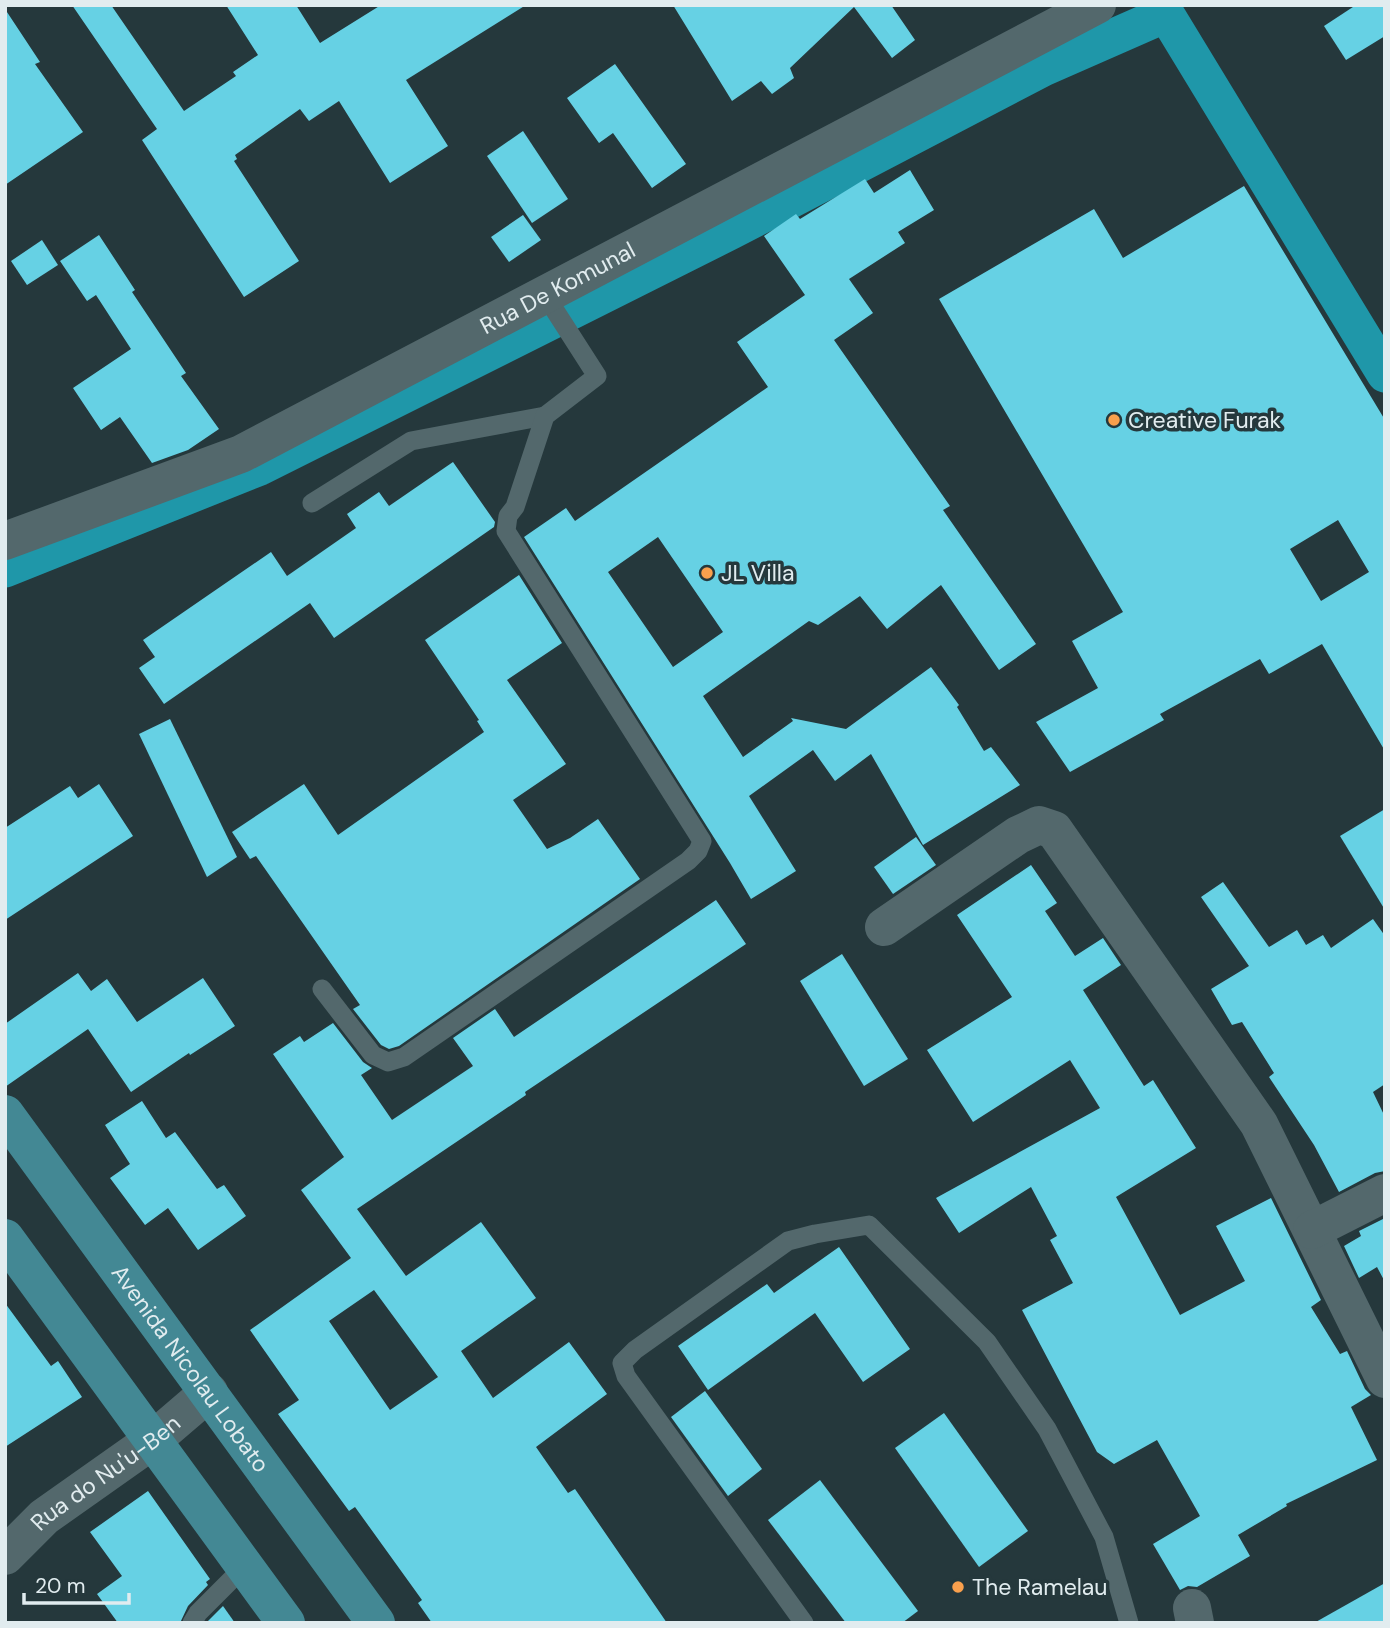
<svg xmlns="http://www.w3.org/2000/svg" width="1390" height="1628" font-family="'DM Sans',sans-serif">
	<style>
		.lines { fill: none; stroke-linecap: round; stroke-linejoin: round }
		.canal { stroke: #1f97a9; stroke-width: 37 }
		.building { fill: #66d1e4; fill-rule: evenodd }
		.lane { stroke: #53686c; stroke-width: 19 }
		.street { stroke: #53686c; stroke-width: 38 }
		.primary { stroke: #438894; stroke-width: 38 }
		.poi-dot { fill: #f9a04d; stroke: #25383c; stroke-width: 2.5 }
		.labels { text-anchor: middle; stroke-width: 7; stroke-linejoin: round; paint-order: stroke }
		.street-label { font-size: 23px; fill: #e1ecef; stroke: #25383c }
		.poi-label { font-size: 23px; fill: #e1ecef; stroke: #25383c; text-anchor: start }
	</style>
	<rect width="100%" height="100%" fill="#25383c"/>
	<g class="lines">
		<polyline class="canal" points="5,569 260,467 731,231 1043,68 1166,14 1385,374"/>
	</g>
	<g class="building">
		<polygon points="72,5 111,5 184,111 236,76 233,72 258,55 226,5 296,5 320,43 381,5 526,5 406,80 448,146 390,183 339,101 309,121 300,109 235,155 237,159 234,161 299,261 244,297 142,140 157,129"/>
		<polygon points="673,5 891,5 915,40 892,58 854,7 790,68 794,78 772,94 761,81 732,101"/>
		<polygon points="1356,5 1385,5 1385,36 1346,60 1324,26"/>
		<polygon points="5,9 40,62 35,64 83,132 5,185"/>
		<polygon points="615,64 686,164 652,188 613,133 599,143 567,98"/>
		<polygon points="523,131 568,199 532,223 487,156"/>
		<path d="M 910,170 L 934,210 L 898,232 L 905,243 L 849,279 L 873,313 L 834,340 L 950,506 L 943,510 L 1036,644 L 999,670 L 941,585 L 887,629 L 860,596 L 818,625 L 809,621 L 703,696 L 743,757 L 793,721 L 791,718 L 846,729 L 931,667 L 959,705 L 957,707 L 984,751 L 991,747 L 1020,785 L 923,845 L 871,754 L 835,781 L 813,750 L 749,796 L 796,871 L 751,899 L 730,863 L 524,537 L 566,508 L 575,521 L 768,387 L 737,342 L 805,295 L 764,236 L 796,214 L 800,219 L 865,179 L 874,193 ZM 658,537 L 723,632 L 673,667 L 608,572 Z"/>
		<path d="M 1244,186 L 1385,420 L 1385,751 L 1322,644 L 1269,674 L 1260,659 L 1160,714 L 1164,720 L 1070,772 L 1036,722 L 1098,688 L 1072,641 L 1123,612 L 939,299 L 1094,209 L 1123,258 ZM 1338,520 L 1369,572 L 1321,601 L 1290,549 Z"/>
		<polygon points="523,215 541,240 509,262 491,237"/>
		<polygon points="99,235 135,290 132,292 186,373 181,376 219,429 188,450 152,463 120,417 101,430 73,388 131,349 96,295 87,301 60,261"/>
		<polygon points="42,240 58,265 27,285 11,261"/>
		<polygon points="453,462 495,522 494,527 334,638 310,603 164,704 139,668 155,657 143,640 271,552 287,576 356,528 347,514 379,492 389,506"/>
		<polygon points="519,575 562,643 507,680 566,764 513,800 547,849 570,838 598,819 640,879 399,1046 389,1049 381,1045 353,1009 360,1005 256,856 250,859 232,832 304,784 338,835 484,732 477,721 479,720 425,640"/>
		<polygon points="170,719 237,857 207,877 139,734"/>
		<polygon points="99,784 133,836 5,920 5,828 70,786 78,798"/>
		<polygon points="1385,809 1385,910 1340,836"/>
		<polygon points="916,837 936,865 893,894 874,867"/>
		<polygon points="1031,865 1057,903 1045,911 1075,956 1103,938 1121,965 1083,990 1144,1086 1153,1080 1196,1148 1116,1197 1180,1315 1245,1281 1216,1226 1271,1198 1321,1300 1311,1307 1340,1354 1347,1351 1365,1389 1371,1395 1351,1407 1377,1460 1286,1504 1287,1506 1238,1535 1250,1556 1197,1587 1188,1586 1180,1590 1153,1544 1200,1516 1157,1440 1114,1464 1097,1452 1022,1310 1073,1283 1050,1240 1057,1236 1031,1187 959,1233 936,1198 1100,1108 1070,1060 973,1122 927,1050 1012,997 957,915"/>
		<polygon points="1223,882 1269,947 1297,930 1306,945 1323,935 1331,948 1373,919 1385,936 1385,1084 1373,1092 1385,1117 1385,1171 1375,1173 1339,1192 1314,1145 1269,1077 1274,1073 1242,1022 1232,1025 1211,989 1249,966 1201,897"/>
		<path d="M 716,900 L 746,944 L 525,1092 L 526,1095 L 357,1209 L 406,1276 L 481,1222 L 536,1298 L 461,1351 L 463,1354 L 493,1398 L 569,1342 L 607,1394 L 536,1447 L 568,1493 L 575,1489 L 667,1623 L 432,1623 L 418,1603 L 422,1600 L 355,1507 L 349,1511 L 278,1414 L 299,1400 L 250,1330 L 351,1258 L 301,1190 L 344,1157 L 273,1054 L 300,1036 L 304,1042 L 333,1023 L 363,1062 L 372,1068 L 361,1075 L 392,1120 L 473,1066 L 453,1038 L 495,1009 L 514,1037 ZM 374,1290 L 438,1377 L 390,1410 L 329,1321 Z"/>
		<polygon points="842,954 908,1059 864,1086 800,981"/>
		<polygon points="78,973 91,991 107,979 137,1022 203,978 235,1026 190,1055 189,1053 131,1092 88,1029 5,1087 5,1024"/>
		<polygon points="142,1101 166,1138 175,1132 217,1189 224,1185 246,1216 198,1250 168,1208 145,1225 110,1178 130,1164 105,1125"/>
		<polygon points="1385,1218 1385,1282 1377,1267 1359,1278 1344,1246 1361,1236 1359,1231"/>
		<polygon points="839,1247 910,1349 863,1382 815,1313 708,1390 678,1346 767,1284 774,1293"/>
		<polygon points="5,1303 51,1366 58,1361 82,1397 5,1447"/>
		<polygon points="705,1391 762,1469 728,1496 671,1417"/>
		<polygon points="944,1413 1028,1531 979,1567 895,1448"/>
		<polygon points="820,1480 918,1611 902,1623 846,1623 768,1520"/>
		<polygon points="148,1491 210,1579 206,1582 208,1585 188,1606 180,1623 118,1623 97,1594 122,1576 90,1532"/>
		<polygon points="1385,1583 1385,1623 1314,1623"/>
		<polygon points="223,1606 235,1623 206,1623"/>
	</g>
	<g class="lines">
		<g class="lane">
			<polyline points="312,503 411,441 545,416"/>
			<polyline points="322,989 373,1055 388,1062 404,1057 688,861 698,851 702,841 506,531 508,516 515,507 545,416 597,376 545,295"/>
			<polyline points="192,1623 198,1613 245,1566"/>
			<polyline points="804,1623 626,1376 622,1363 635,1350 788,1241 815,1234 869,1225 987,1342 1047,1429 1104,1537 1129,1623"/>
		</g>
		<g class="street">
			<path id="s1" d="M 5,541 L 241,454 L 1097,5"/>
			<polyline points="884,927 1018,835 1039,825 1054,830 1259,1124 1385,1379"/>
			<polyline points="1312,1230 1385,1193"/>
			<path id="s2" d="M 5,1556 L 44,1517 L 153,1440 L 209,1392"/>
			<polyline points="1192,1608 1195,1623"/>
		</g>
		<g class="primary">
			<path id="s3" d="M 5,1114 L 376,1623"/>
			<polyline points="5,1238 286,1623"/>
		</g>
	</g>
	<g class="poi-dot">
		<circle cx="1114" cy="420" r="7"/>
		<circle cx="707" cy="573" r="7"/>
		<circle cx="958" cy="1587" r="7"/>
	</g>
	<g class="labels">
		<g class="street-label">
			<text dy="8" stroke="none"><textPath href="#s1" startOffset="609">Rua De Komunal</textPath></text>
			<text dy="8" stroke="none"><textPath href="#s3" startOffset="315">Avenida Nicolau Lobato</textPath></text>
			<text dy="8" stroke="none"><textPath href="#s2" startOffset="131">Rua do Nu'u-Ben</textPath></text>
		</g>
		<g class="poi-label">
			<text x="1128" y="428">Creative Furak</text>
			<text x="721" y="581">JL Villa</text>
			<text x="972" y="1595">The Ramelau</text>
		</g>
	</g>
	<rect width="1390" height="1628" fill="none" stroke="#e1ecef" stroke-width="14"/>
	<path d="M24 1593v10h105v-10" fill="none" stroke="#e1ecef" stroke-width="3.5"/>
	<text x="35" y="1593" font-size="21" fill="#e1ecef" stroke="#25383c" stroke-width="5" paint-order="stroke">20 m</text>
</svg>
